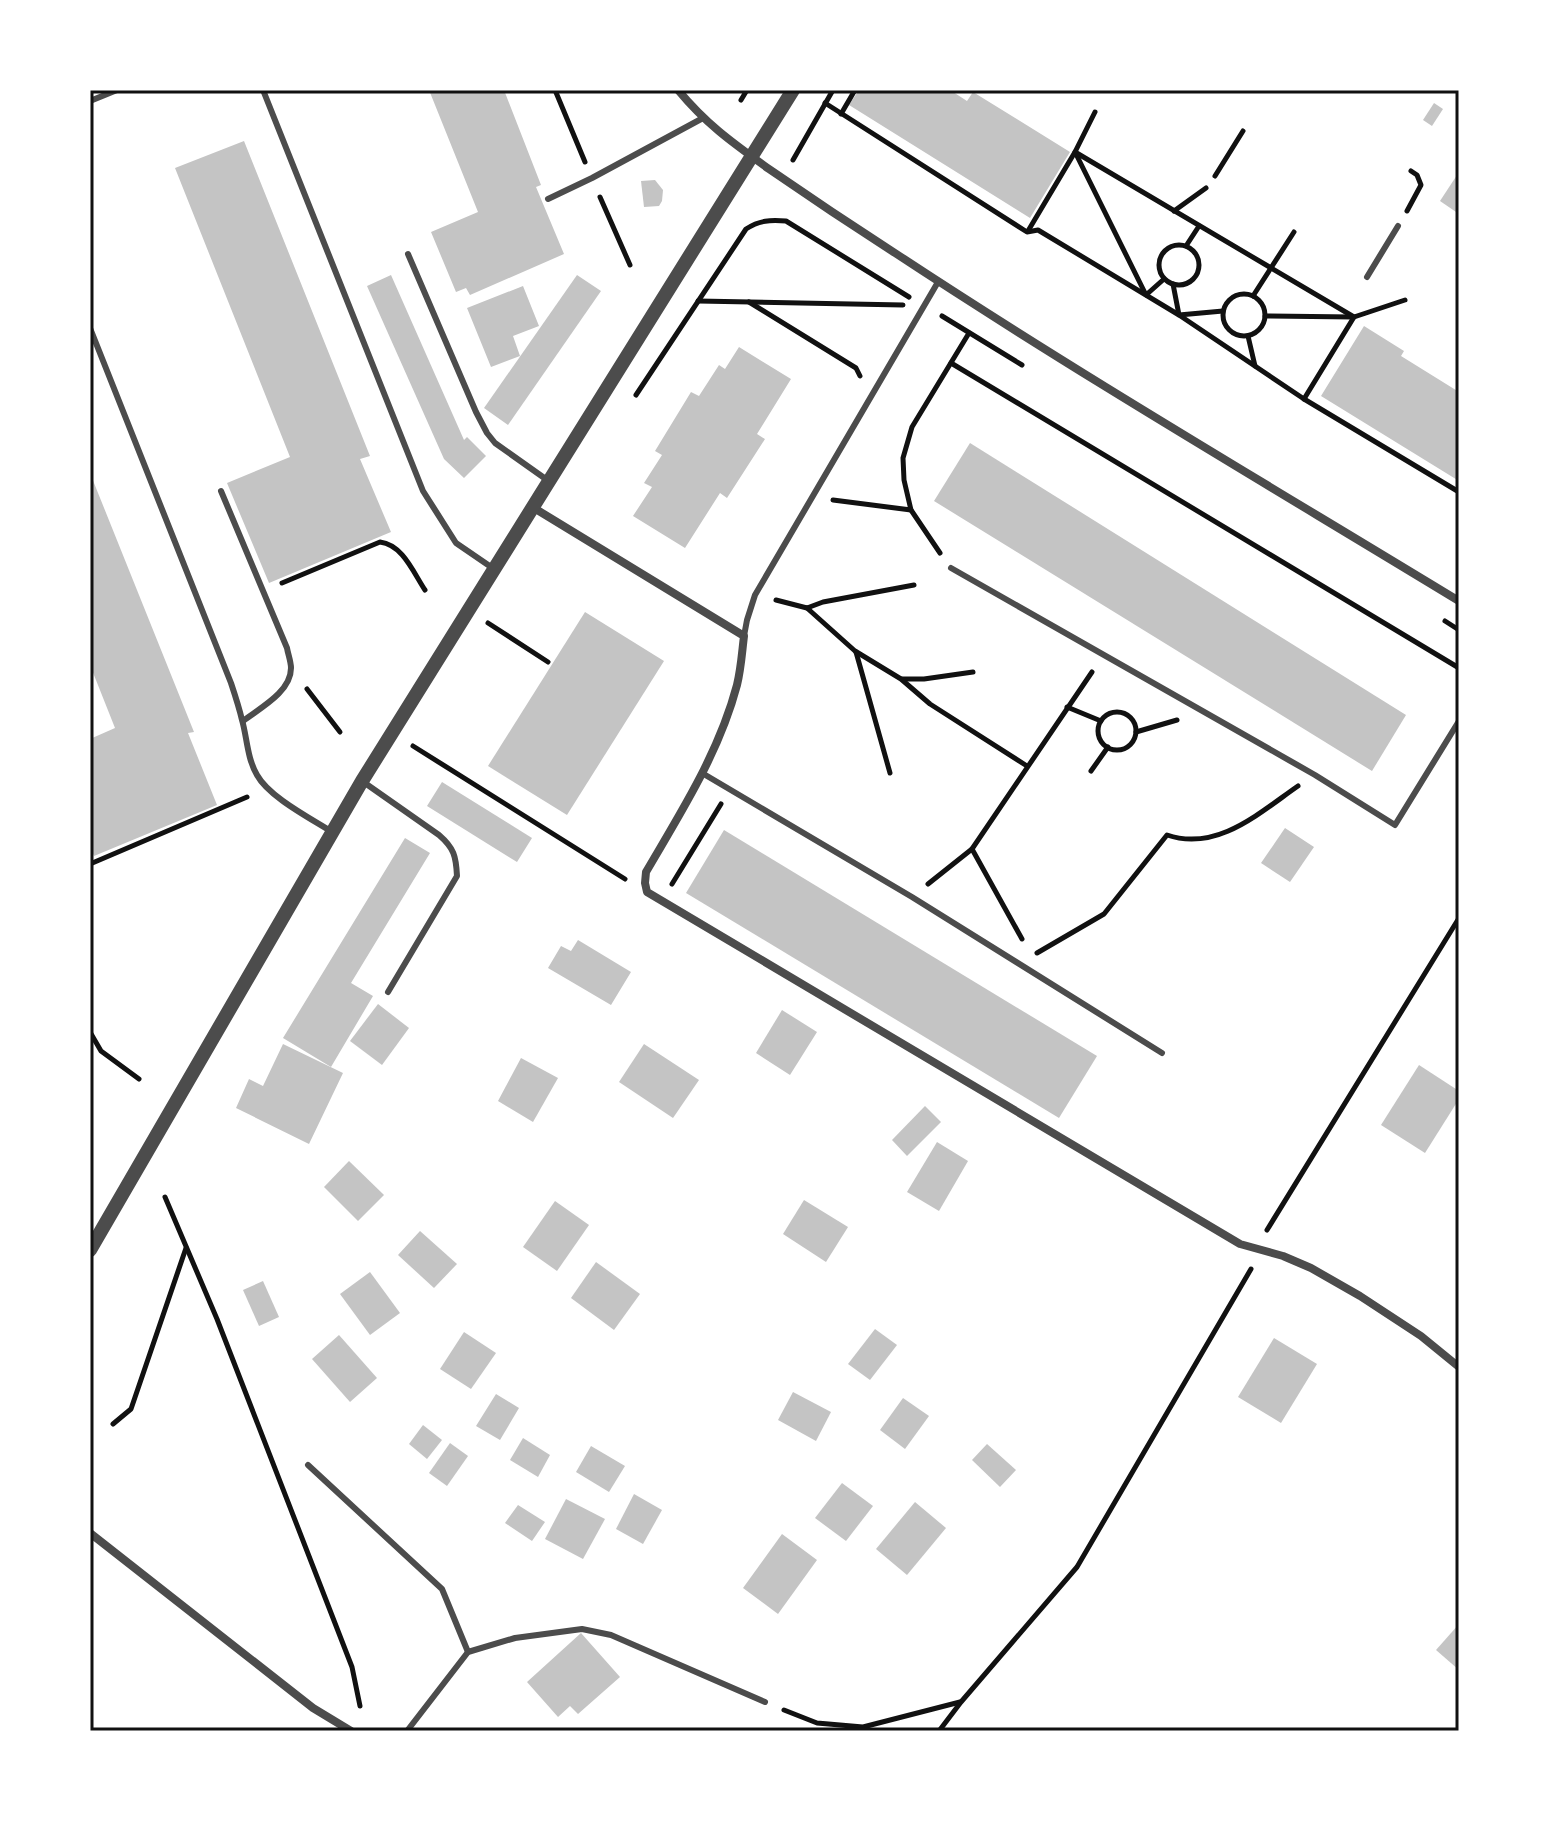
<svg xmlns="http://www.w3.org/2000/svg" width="1549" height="1821" font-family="'Alegreya Sans',sans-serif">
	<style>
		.building { fill: #c4c4c4 }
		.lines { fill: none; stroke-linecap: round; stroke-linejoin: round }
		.path { stroke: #111; stroke-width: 5 }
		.service { stroke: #4c4c4c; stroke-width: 6 }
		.minor { stroke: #4c4c4c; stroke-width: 8 }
		.tertiary { stroke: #4c4c4c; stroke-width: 14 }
		.neatline { fill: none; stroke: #111; stroke-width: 3 }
	</style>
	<rect width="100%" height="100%" fill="#fff"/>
	<g class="building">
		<polygon points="429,90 504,90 541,185 536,187 564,254 470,295 466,288 456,292 431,232 478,212"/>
		<polygon points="859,90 950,90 967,101 973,92 1070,152 1030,218 849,105"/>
		<polygon points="1434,103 1443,109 1432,126 1423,120"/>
		<polygon points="244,141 370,456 360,459 391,532 269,583 227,483 290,457 175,168"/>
		<polygon points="1459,172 1459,214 1440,201"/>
		<polygon points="655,180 663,190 662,201 659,206 644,207 641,181"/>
		<polygon points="391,275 464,440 467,437 486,456 464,478 444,459 367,286"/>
		<polygon points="577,275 601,291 508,425 484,408"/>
		<polygon points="523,286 539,326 513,336 520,356 491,367 467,308"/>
		<polygon points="1364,326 1404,351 1401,356 1459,392 1459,481 1321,396"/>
		<polygon points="739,347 791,379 757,434 765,439 727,498 720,493 685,548 633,516 652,487 644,483 662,455 655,451 691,392 699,396 719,365 725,369"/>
		<polygon points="970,443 1406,715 1372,771 934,501"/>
		<polygon points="90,473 194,732 188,733 217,805 94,856 90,847 90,739 115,728 90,665"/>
		<polygon points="585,612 664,661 567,815 488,766"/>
		<polygon points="442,782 532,838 517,862 427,806"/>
		<polygon points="1285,828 1314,847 1290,882 1261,863"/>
		<polygon points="724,830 1097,1056 1059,1118 686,893"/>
		<polygon points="405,838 430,853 351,983 373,996 331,1067 283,1038"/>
		<polygon points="578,940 631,972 611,1005 548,968 561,946 571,951"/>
		<polygon points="378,1004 409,1028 382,1065 350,1041"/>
		<polygon points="782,1010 817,1032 790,1075 756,1053"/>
		<polygon points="283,1044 343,1073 309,1144 236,1108 249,1079 263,1086"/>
		<polygon points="644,1044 699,1080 673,1118 619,1082"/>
		<polygon points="521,1058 558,1078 533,1122 498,1101"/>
		<polygon points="1419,1065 1459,1091 1459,1099 1425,1153 1381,1125"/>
		<polygon points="925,1106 941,1122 907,1156 892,1140"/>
		<polygon points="937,1142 968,1161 939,1211 907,1192"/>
		<polygon points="349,1161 384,1195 358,1221 324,1187"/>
		<polygon points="804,1200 848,1227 826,1262 783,1234"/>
		<polygon points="555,1201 589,1225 557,1271 523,1247"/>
		<polygon points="420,1231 457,1264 434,1288 398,1255"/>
		<polygon points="596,1262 640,1294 614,1330 571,1298"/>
		<polygon points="370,1272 400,1313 370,1335 340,1294"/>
		<polygon points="263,1281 279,1317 259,1326 243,1290"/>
		<polygon points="875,1329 897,1345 870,1380 848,1364"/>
		<polygon points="464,1332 496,1353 471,1389 440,1369"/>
		<polygon points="339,1335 377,1378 350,1402 312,1359"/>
		<polygon points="1274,1338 1317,1364 1281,1423 1238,1397"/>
		<polygon points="793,1392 831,1412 816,1441 778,1420"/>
		<polygon points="496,1394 519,1408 500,1440 476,1426"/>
		<polygon points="903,1398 929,1416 905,1449 880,1430"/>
		<polygon points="423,1425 442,1440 427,1459 409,1444"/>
		<polygon points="523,1438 550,1455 538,1477 510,1460"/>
		<polygon points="450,1443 468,1456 447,1486 429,1473"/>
		<polygon points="987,1444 1016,1470 1000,1487 972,1460"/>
		<polygon points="591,1446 625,1466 609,1492 576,1472"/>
		<polygon points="842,1483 873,1506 846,1541 815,1518"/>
		<polygon points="634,1494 662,1510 643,1544 616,1529"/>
		<polygon points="566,1499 605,1519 583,1559 545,1539"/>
		<polygon points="915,1502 946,1528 907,1575 876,1549"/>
		<polygon points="518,1505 545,1522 532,1541 505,1523"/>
		<polygon points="782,1534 817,1560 778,1614 743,1588"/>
		<polygon points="1459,1624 1459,1670 1436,1650"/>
		<polygon points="581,1633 620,1677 578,1714 570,1706 558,1717 527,1682"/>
	</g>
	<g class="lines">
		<g class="path">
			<polyline points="555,90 585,162"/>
			<polyline points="741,100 747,90"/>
			<polyline points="825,103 1027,232 1038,230 1179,315 1304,399 1459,492"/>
			<polyline points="1095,112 1075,152 1146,295 1164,279"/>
			<polyline points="841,114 855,90"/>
			<polyline points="793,160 833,90"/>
			<polyline points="1215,176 1243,131"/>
			<polyline points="600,197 630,265"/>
			<polyline points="1174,211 1206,188"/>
			<polyline points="1407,211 1421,185 1417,175 1411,171"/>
			<polyline points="1028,231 1075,152 1354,317"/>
			<circle cx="1179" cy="265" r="20"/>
			<polyline points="1186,246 1199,226"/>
			<polyline points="1173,284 1179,315 1223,311"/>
			<circle cx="1244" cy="315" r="21"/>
			<polyline points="1253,296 1294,232"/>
			<polyline points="698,301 903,305"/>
			<polyline points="749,302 856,368 860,376"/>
			<polyline points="942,316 1022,365"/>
			<polyline points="1265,316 1353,317"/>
			<polyline points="1248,336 1255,366"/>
			<polyline points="951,363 1459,668"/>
			<path d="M 636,395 L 746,229 C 760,220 770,220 786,221 L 909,297"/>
			<polyline points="1304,399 1354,317 1405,300"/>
			<polyline points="833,500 911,510"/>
			<polyline points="940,553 911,510 904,480 903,458 912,427 969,333"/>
			<path d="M 282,583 L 380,542 C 403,545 413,572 425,590"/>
			<polyline points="776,600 807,608 823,602 914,585"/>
			<polyline points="807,608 855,651 901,679 930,704 1027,766"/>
			<polyline points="1445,621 1459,630"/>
			<polyline points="488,623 548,662"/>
			<polyline points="856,652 890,773"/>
			<polyline points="902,679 924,679 973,672"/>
			<polyline points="307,689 340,732"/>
			<polyline points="1067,707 1101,721"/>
			<circle cx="1117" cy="731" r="19"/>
			<polyline points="1136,732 1177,720"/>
			<polyline points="413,746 625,879"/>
			<polyline points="1091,771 1108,747"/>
			<polyline points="972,849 1022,939"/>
			<polyline points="90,864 247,797"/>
			<polyline points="672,884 721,804"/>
			<polyline points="928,884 972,849 1092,672"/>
			<path d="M 1037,953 L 1104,914 L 1167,835 C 1217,852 1259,813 1298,786"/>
			<polyline points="90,1032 101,1051 139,1079"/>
			<polyline points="165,1197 217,1319 352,1667 360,1706"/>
			<polyline points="1267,1230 1459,918"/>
			<polyline points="113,1424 131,1409 186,1248"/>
			<polyline points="784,1710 817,1723 863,1727 960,1702"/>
			<polyline points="939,1731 961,1702 1077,1567 1251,1269"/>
		</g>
		<g class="service">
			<polyline points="263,90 423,491 456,543 494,569"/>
			<polyline points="90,101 117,90"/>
			<polyline points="548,199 592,178 703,118"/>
			<polyline points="408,254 476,412 487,433 495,443 550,482"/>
			<polyline points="1367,277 1398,226"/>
			<path d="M 90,328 L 231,683 C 235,695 239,707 242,720 C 247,737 247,758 257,775 C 269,797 310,818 332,832"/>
			<path d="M 221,491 L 287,648 C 288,654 291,662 291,668 C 291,692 260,708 243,721"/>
			<polyline points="951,568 1315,775 1395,825 1459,721"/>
			<polyline points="744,636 747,620 755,595 938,282"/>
			<polyline points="702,773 912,897 1162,1053"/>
			<path d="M 362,781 L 439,835 C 454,848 456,856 457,876 L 388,992"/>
			<polyline points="308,1465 442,1589 468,1652"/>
			<polyline points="407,1731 468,1652 515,1638 582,1629 611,1635 765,1702"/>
		</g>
		<g class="minor">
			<path d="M 678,90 C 707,125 733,143 769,169 C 811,198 853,226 895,253 C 1080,375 1270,486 1459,601"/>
			<path d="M 534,508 L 744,636 C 742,652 741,669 737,685 C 719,753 681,812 646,872 L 645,883 L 647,892 L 1240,1244 L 1283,1256 L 1311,1268 L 1360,1296 L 1421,1336 L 1459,1367"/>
			<polyline points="90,1533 313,1708 351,1731"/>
		</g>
		<polyline class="tertiary" points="90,1250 362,781 793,90"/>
	</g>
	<rect width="1549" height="1821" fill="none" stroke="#ffffff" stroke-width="184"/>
	<rect x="92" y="92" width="1365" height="1637" class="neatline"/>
</svg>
